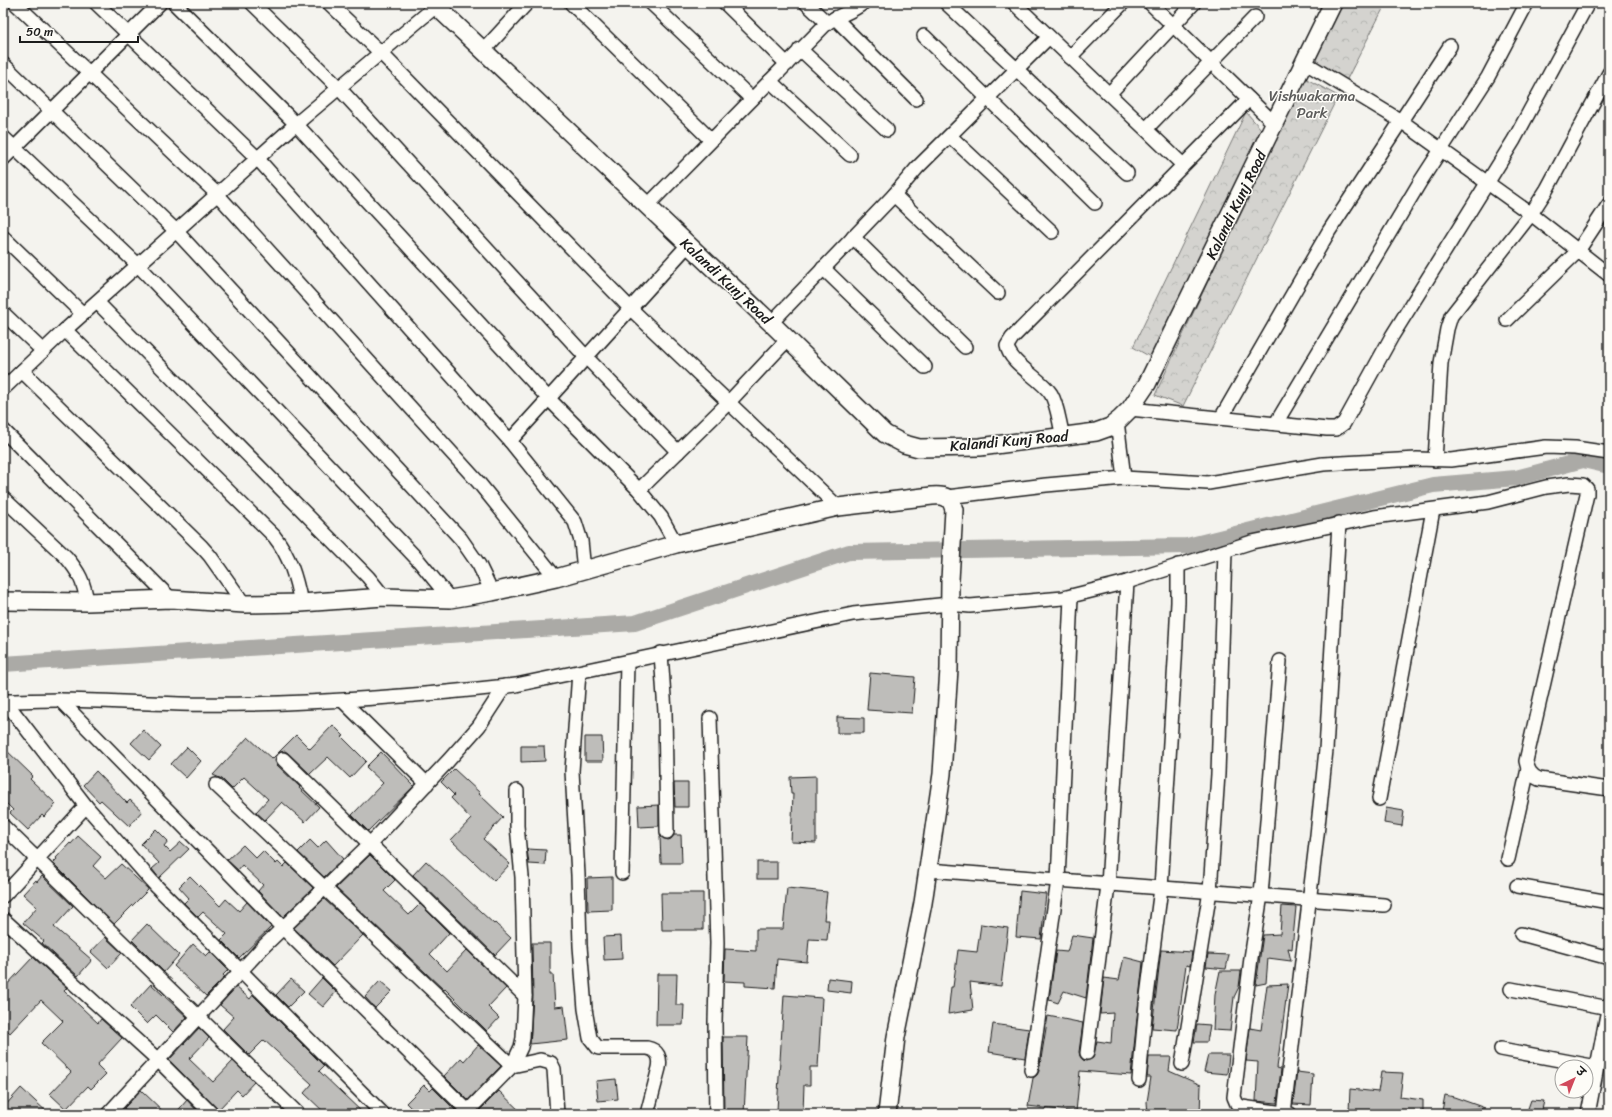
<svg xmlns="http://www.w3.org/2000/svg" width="1612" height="1117" font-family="Sriracha,'Playpen Sans Deva',sans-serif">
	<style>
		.park { fill: url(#park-crowns); stroke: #787876 }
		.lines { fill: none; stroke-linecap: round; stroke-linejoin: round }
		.canal { stroke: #abaaa6; stroke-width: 16 }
		.building { fill: #bebdba; stroke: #1c1c1c }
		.minor-casing { stroke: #1c1c1c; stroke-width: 16 }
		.tertiary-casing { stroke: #1c1c1c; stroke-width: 20 }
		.minor { stroke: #fdfcf7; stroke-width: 13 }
		.tertiary { stroke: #fdfcf7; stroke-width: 17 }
		.labels { text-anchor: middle; stroke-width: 3; stroke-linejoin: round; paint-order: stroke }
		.park-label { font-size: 15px; fill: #5c5c5b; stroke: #fdfcf7 }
		.street-label { font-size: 15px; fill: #1c1c1c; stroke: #fdfcf7 }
	</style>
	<defs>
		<pattern id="park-crowns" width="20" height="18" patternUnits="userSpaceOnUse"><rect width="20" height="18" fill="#d4d3cf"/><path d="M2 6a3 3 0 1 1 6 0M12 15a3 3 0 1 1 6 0" fill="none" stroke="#b5b5b1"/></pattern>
	</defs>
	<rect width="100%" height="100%" fill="#f4f3ee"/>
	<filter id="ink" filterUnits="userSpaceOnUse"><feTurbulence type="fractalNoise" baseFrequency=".025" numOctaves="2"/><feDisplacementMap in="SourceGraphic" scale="8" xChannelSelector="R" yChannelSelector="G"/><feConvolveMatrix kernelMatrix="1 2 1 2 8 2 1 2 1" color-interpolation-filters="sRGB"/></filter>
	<g filter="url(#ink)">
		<g class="park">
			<polygon points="1339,3 1386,3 1344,85 1308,67"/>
			<polygon points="1303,77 1338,96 1183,406 1155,395"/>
			<polygon points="1246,112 1261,129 1261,138 1154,359 1133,347"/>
		</g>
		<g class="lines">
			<polyline class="canal" points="3,664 635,623 849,552 1187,546 1433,485 1516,478 1583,460 1609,466"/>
		</g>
		<g class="building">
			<polygon points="870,673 915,677 912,713 867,710"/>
			<polygon points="837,717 864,718 864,733 837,733"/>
			<polygon points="333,725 344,736 342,737 366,761 350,778 328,757 310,774 288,753 285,751 278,753 296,735 310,749"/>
			<polygon points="143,730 161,747 149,760 131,743"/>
			<polygon points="248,737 272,759 277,754 275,761 277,765 300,787 299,788 319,807 305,822 282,802 265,820 256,812 268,799 244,777 232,789 222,779 213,775"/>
			<polygon points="585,737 602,737 603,761 585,761"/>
			<polygon points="521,746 544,746 545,761 521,762"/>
			<polygon points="3,747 33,776 30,779 56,804 44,817 42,815 28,830 10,813 13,810 3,800"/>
			<polygon points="187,747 201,761 186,778 171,764"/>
			<polygon points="381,752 414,786 368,831 352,815 383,783 366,767"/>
			<polygon points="454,769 480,793 479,794 503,817 483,839 510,864 494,881 451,840 471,819 451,798 454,795 441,782"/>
			<polygon points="96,771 127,803 130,800 142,811 129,826 101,800 99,802 83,785"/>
			<polygon points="816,776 816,843 791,842 793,794 791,794 790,777"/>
			<polygon points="674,783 688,783 688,807 675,807"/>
			<polygon points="659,805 659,826 639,827 638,806"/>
			<polygon points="1386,808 1404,811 1402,826 1384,823"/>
			<polygon points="156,829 168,841 164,846 170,852 181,842 189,849 159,878 152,869 159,863 141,844"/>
			<polygon points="674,835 681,835 682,863 661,863 660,836 668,840 671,839"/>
			<polygon points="78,836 101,857 93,866 106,878 121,864 148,889 148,890 114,924 53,863 57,859 56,858 70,843 71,844"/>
			<polygon points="310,840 318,848 326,840 343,859 324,877 298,852"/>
			<polygon points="243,845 256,858 263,851 276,864 278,862 283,867 287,863 313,888 283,917 258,891 263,885 242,865 238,870 227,860"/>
			<polygon points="527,849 546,850 545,865 529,864"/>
			<polygon points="370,855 395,880 384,891 409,915 420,904 449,933 430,954 447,971 467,950 506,988 488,1007 499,1018 487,1031 445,989 444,990 336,888"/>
			<polygon points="426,861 494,924 495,923 511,938 495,955 413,875"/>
			<rect x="757" y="862" width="20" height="17"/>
			<polygon points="42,876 73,906 54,927 92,960 78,976 42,943 44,941 23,923 37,907 23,894 36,880 37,882"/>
			<polygon points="190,876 220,906 226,899 239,911 247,902 271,927 239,958 221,940 227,934 203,912 198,917 184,903 189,898 179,887"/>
			<polygon points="612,877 612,910 588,911 587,878"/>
			<polygon points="787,888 827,892 824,920 829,920 827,940 809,939 807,962 777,959 775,988 745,986 745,982 724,981 725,949 756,951 756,929 783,929"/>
			<polygon points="1020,891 1046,894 1041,939 1016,937"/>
			<polygon points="661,893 703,893 703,930 662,930"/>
			<polygon points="324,899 363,935 333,966 294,928"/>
			<polygon points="1282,906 1296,907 1292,949 1288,948 1291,961 1268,958 1266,983 1256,985 1263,935 1280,934"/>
			<polygon points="147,924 179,955 164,972 132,940"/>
			<polygon points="981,924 1008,928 1001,986 970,982 973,1010 948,1014 951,987 953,987 958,950 977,952"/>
			<polygon points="1072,935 1093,938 1086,998 1064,991 1058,1003 1049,1000 1056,951 1067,952"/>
			<polygon points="621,936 622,959 604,960 603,937"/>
			<polygon points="105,937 122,953 108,968 91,952"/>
			<polygon points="532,943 550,943 550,974 553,974 555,1007 564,1006 568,1040 530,1044 533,996"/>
			<polygon points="193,944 206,956 210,952 228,970 223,975 225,977 206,996 174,966"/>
			<polygon points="1161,950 1192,952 1190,966 1186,965 1177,1030 1152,1028"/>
			<polygon points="1208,954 1229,955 1226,969 1206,967"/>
			<polygon points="33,957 67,988 64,991 98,1023 101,1019 122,1038 97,1065 106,1074 91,1089 88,1086 66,1109 50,1094 71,1072 41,1043 63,1021 41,1000 10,1033 3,1026 3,989"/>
			<polygon points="1124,957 1143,962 1131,1075 1080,1071 1076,1112 1028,1106 1033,1078 1037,1075 1039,1071 1048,1016 1083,1023 1079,1052 1080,1056 1083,1060 1086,1061 1093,1058 1097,1041 1111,1043 1113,1013 1100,1014 1104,978 1119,980"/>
			<polygon points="1220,971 1241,971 1239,987 1234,997 1230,1031 1213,1030 1215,995"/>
			<polygon points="657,974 677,974 676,1005 684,1005 683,1025 656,1025"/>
			<polygon points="322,978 336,992 323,1007 308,994"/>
			<polygon points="828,978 852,981 851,993 827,990"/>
			<polygon points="291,979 304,991 288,1007 276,995"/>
			<polygon points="380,981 392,991 375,1008 365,997"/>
			<polygon points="151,984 187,1017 173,1032 156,1015 147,1024 130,1007"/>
			<polygon points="1288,984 1277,1068 1281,1069 1277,1103 1256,1101 1258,1062 1246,1061 1250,1028 1261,1030 1267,985"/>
			<polygon points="236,987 250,999 253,995 324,1066 319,1071 364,1114 326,1114 304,1093 312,1084 264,1040 249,1055 223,1029 234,1017 220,1005"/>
			<polygon points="784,995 822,998 818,1067 810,1067 810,1085 804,1085 803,1112 777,1110"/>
			<polygon points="993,1024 1029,1029 1025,1058 989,1052"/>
			<polygon points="1197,1024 1210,1025 1207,1042 1194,1042"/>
			<polygon points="199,1028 209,1038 189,1059 213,1082 233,1061 254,1082 242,1095 237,1090 218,1110 169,1060"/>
			<polygon points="723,1037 748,1037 744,1114 724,1114"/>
			<polygon points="478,1045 501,1066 468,1100 444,1076 461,1058 464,1061"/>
			<polygon points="1208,1055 1229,1055 1227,1074 1204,1072"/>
			<polygon points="1149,1057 1171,1057 1169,1071 1201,1085 1200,1114 1148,1114 1147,1102 1151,1077 1147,1077"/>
			<polygon points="1297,1072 1313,1074 1311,1105 1293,1104"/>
			<polygon points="1381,1072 1403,1073 1400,1097 1423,1100 1423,1114 1363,1114 1349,1112 1350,1089 1378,1092"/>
			<polygon points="616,1079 618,1099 598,1101 596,1081"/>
			<polygon points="424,1085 430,1091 433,1088 457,1112 457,1114 417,1114 406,1103"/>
			<polygon points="21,1088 49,1114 3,1114 3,1108"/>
			<polygon points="141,1090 166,1114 130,1114 124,1108"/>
			<polygon points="499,1091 523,1114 476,1114"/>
			<polygon points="1445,1095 1454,1097 1485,1108 1442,1111"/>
			<polygon points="187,1100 198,1112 196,1114 175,1114"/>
			<polygon points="1531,1100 1544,1101 1541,1114 1526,1114"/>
		</g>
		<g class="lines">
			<g class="minor-casing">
				<g id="minor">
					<polyline points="15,3 217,194 479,483 556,578"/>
					<polyline points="96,3 257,158 510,441 575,522 581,541 584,571"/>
					<polyline points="174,3 296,124 548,398 639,490 661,517 676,544"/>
					<polyline points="252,3 338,87 586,357 678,452"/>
					<polyline points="329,3 380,52 630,308 838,507"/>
					<polyline points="571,3 711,140"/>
					<polyline points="651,3 752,99"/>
					<polyline points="725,3 787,64"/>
					<polyline points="806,3 827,23"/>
					<polyline points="946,3 1127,173"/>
					<polyline points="1014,3 1183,165"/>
					<polyline points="1150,3 1275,124"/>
					<polyline points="835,18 916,99"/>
					<polyline points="924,36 1095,203"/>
					<polyline points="800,49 887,130"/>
					<polyline points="483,51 527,3"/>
					<polyline points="1070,57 1123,3"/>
					<polyline points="1304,62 1401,121 1531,214 1609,275"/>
					<polyline points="3,64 176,231 461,539 479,565 492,592"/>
					<polyline points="770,81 850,155"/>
					<polyline points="1109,94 1194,3"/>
					<polyline points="1146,129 1255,17"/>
					<polyline points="950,136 1052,232"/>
					<polyline points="3,137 138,265 419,561 450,599"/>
					<polyline points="3,159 160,3"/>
					<polyline points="894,195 998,293"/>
					<path d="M 647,206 L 827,23 C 839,15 852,12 863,3"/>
					<polyline points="3,237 83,314"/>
					<polyline points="853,237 965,347"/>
					<polyline points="823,268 925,367"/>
					<polyline points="97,302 368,577 384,597"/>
					<polyline points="3,313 43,351"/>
					<polyline points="1507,320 1578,251 1609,204"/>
					<polyline points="771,323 894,195 917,168 1049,37"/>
					<path d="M 65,330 L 274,536 C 290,556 296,578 301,603"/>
					<polyline points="22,371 202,547 210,556 244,604"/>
					<polyline points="3,389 65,330 296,124 436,6"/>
					<polyline points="1130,409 1327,429 1336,429 1344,423 1392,336 1514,140 1588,3"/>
					<polyline points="1221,418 1329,231 1450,46"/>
					<polyline points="1117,421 1124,478"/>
					<polyline points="1276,423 1420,182 1488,77 1527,3"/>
					<polyline points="3,430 171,599"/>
					<path d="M 1063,436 C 1059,423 1058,406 1051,394 C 1041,378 1010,364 1007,346 L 1012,338 L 1249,99"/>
					<polyline points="510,441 688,245"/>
					<polyline points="1435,460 1441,363 1447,329 1451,316 1531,214 1547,189 1609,73"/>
					<polyline points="639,490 728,403 787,340"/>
					<polyline points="947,497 1046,485 1124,478 1208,483 1323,464 1417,459 1451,460 1546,447 1575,448 1609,453"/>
					<path d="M 3,498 L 66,557 C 79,572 84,582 87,602"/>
					<polyline points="661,653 665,712 667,832"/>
					<polyline points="1280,661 1261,895 1251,958 1234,1097 1237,1104 1242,1107 1290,1114"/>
					<path d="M 579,672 L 572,771 L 578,875 L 580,946 L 585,1009 L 590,1038 L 598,1048 L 647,1048 C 658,1050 661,1058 659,1068 L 647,1114"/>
					<polyline points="60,700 283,928 468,1111"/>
					<path d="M 3,701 C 22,701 41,700 60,700 C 123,701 185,706 248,704 C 338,702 427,695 516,685 L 853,614 L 949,604 L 970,606 L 1063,598 L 1127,582 L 1252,542 L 1374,517 L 1488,502 L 1546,487 L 1569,484 L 1583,485 L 1587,489 L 1587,494 L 1526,761 C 1528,770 1530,775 1539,779 L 1609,789"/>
					<polyline points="5,701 86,806 156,886 383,1114"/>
					<polyline points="343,701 427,784"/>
					<polyline points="710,718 717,943 715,1022 716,1114"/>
					<polyline points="283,759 525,996"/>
					<polyline points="216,785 512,1066 540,1060 551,1063 554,1069 557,1114"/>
					<polyline points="1379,799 1433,510"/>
					<polyline points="3,826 298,1114"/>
					<polyline points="1508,859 1528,769"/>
					<polyline points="928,870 1384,905"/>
					<polyline points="622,873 627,662"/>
					<polyline points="1517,886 1609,902"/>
					<polyline points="3,896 86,806"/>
					<polyline points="3,919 158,1060 212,1114"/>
					<polyline points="1521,934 1609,958"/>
					<polyline points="1511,989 1609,1008"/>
					<polyline points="1501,1049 1597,1067"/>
					<polyline points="1087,1053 1108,885 1127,582"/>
					<polyline points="1182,1064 1210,891 1218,774 1225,551"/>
					<polyline points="1031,1070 1058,880 1071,597"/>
					<polyline points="1139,1080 1146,1004 1161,888 1175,661 1178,602 1178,565"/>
					<polyline points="1284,1113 1317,835 1326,750 1339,523"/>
					<polyline points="108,1114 262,948 370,844 448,761 479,726 505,686"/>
					<polyline points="465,1114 512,1066 521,1047 523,1038 525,996 522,877 517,826 517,791"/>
					<polyline points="1588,1114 1609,1004"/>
				</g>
			</g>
			<g class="tertiary-casing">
				<g id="tertiary">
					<polyline points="433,3 771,323 885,434 904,444 919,448 980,447 1096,432 1110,427 1120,419 1130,409 1147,384 1333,3"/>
					<path d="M 3,601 L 87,602 L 171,599 L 244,604 L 301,603 L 384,597 L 450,599 L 492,592 L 556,578 L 676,544 L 838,507 L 932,496 C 945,495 951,497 954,510 L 950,580 L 949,669 L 942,774 L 923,903 L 896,1037 L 887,1114"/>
				</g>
			</g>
			<use href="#minor" class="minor"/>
			<use href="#tertiary" class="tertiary"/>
		</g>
	</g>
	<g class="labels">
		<g class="park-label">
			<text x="1312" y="101">Vishwakarma<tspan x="1312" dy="17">Park</tspan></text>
		</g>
		<g class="street-label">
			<text transform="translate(1236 205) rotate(-64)" y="5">Kalandi Kunj Road</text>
			<text transform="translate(726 281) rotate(43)" y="5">Kalandi Kunj Road</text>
			<text transform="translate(1009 441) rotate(-5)" y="5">Kalandi Kunj Road</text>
		</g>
	</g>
	<rect width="1612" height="1117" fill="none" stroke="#fdfcf7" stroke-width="16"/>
	<rect x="8" y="8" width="1596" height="1101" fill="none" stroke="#1c1c1c" stroke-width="1.5" filter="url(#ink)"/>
	<g transform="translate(1574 1079) rotate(43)"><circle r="19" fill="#fdfcf7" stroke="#a3a29f"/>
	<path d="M0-3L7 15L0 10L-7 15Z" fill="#d1495b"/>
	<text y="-6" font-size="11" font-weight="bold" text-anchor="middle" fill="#1c1c1c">उ</text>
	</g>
	<path d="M20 36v6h118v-6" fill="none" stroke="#1c1c1c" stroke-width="2"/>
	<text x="26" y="36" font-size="12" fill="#1c1c1c" stroke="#fdfcf7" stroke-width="3" paint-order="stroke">50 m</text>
</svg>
